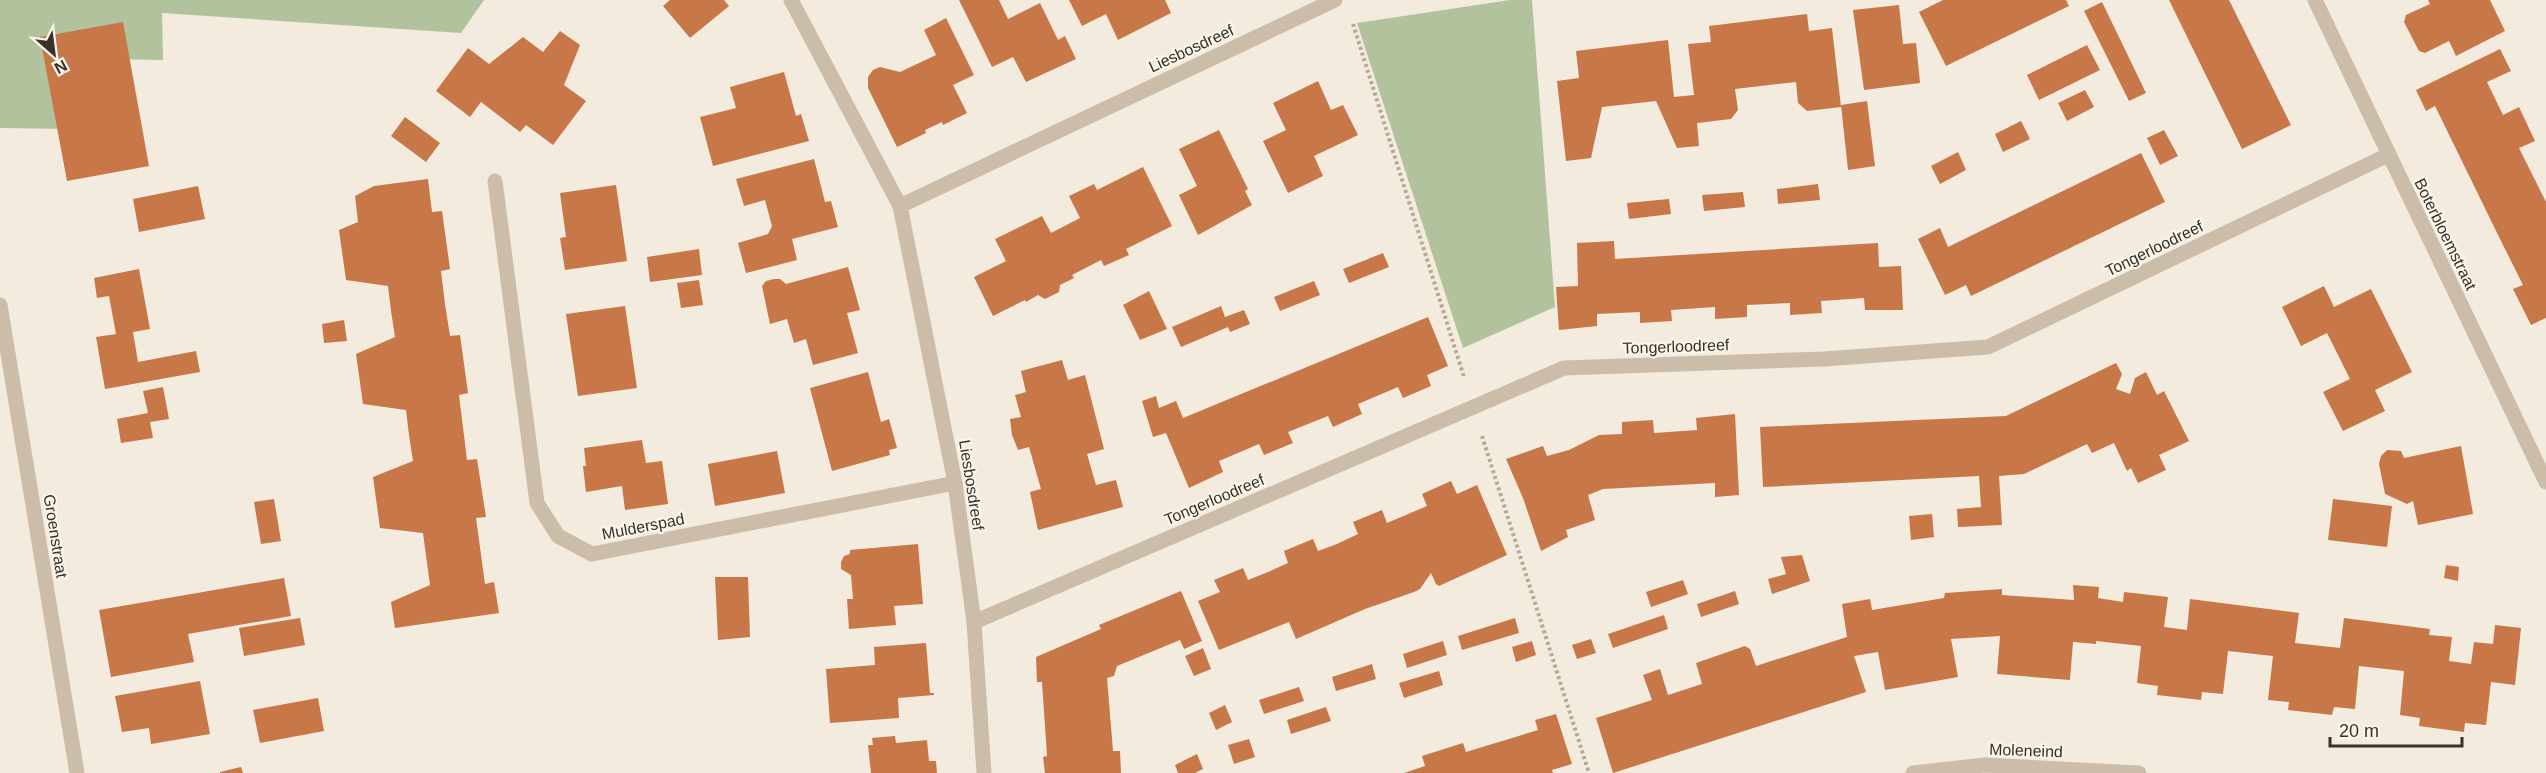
<svg xmlns="http://www.w3.org/2000/svg" width="2546" height="773" font-family="Helvetica,sans-serif">
	<style>
		.green { fill: #b1c29d }
		.building { fill: #c77748 }
		.lines { fill: none; stroke-linecap: round; stroke-linejoin: round }
		.path { stroke: #b7a793; stroke-width: 4; stroke-dasharray: 3 3; stroke-linecap: butt }
		.minor { stroke: #cbbda9; stroke-width: 15 }
		.tertiary { stroke: #cbbda9; stroke-width: 15 }
		.labels { text-anchor: middle; stroke-width: 4.5; stroke-linejoin: round; paint-order: stroke }
		.street-label { font-size: 16px; fill: #383029; stroke: #faf5ea }
	</style>
	<rect width="100%" height="100%" fill="#f3ebde"/>
	<g class="green">
		<polygon points="0,0 484,0 461,33 162,13 163,60 102,59 70,129 0,128"/>
		<polygon points="1510,0 1532,0 1555,307 1463,348 1357,23"/>
	</g>
	<g class="building">
		<polygon points="670,0 724,0 729,6 690,38 663,6"/>
		<polygon points="959,0 999,0 1008,19 1040,3 1058,40 1065,36 1076,59 1026,82 1013,57 992,67"/>
		<polygon points="1069,0 1165,0 1171,13 1118,40 1106,14 1082,26"/>
		<polygon points="1943,0 2066,0 2069,6 1946,66 1919,12"/>
		<polygon points="2169,0 2229,0 2291,125 2242,149"/>
		<polygon points="2428,0 2490,0 2505,31 2456,56 2449,41 2425,53 2419,51 2404,22 2406,15 2430,4"/>
		<polygon points="2102,2 2146,93 2129,101 2084,11"/>
		<polygon points="1899,5 1903,44 1916,43 1920,83 1864,90 1853,10"/>
		<polygon points="1807,14 1809,31 1832,28 1841,107 1807,111 1798,103 1796,82 1735,89 1738,110 1731,119 1697,123 1699,146 1677,148 1656,101 1602,107 1591,158 1566,161 1557,81 1579,78 1576,51 1668,40 1674,97 1694,95 1688,44 1711,42 1709,26"/>
		<polygon points="946,18 974,75 953,85 967,113 943,125 942,122 925,130 926,133 897,147 868,88 868,77 873,70 880,67 900,72 936,55 924,30"/>
		<polygon points="123,22 149,166 67,181 40,37"/>
		<polygon points="560,31 580,45 564,85 586,101 553,145 526,125 520,132 481,102 470,117 436,91 468,48 489,64 523,37 543,52"/>
		<polygon points="2087,45 2100,70 2039,100 2027,75"/>
		<polygon points="2500,49 2511,71 2487,82 2503,115 2519,107 2535,141 2519,148 2546,202 2546,318 2531,325 2513,289 2523,285 2501,241 2435,106 2426,111 2416,90"/>
		<polygon points="784,72 796,116 801,114 809,141 713,166 700,117 736,108 730,87"/>
		<polygon points="1318,81 1331,110 1343,105 1358,135 1314,156 1323,176 1288,193 1263,141 1286,130 1273,103"/>
		<polygon points="2085,90 2094,107 2067,121 2058,103"/>
		<polygon points="1867,101 1875,166 1848,170 1841,105"/>
		<polygon points="405,117 440,143 426,162 391,136"/>
		<polygon points="2021,121 2030,139 2003,152 1995,134"/>
		<polygon points="1219,130 1248,189 1245,191 1252,205 1198,235 1179,195 1197,186 1179,149"/>
		<polygon points="2164,130 2178,156 2160,165 2147,138"/>
		<polygon points="1958,152 1966,170 1940,184 1931,166"/>
		<polygon points="2141,153 2165,202 1971,296 1966,285 1945,295 1918,239 1940,228 1948,247"/>
		<polygon points="814,159 825,202 831,201 838,227 792,239 797,260 746,273 738,243 768,234 772,226 765,200 744,206 736,179"/>
		<polygon points="1143,167 1172,226 1126,249 1129,255 1104,266 1101,260 1072,275 1074,278 1060,285 1059,292 1045,299 1038,295 1026,302 1025,300 993,316 974,277 1006,261 995,239 1042,216 1051,233 1080,218 1069,196 1094,184 1097,190"/>
		<polygon points="428,179 432,212 442,211 450,269 441,271 445,304 450,336 460,335 468,393 459,395 467,460 477,459 486,517 476,518 485,584 494,582 499,613 395,628 391,602 430,585 423,533 380,528 373,477 413,461 409,435 406,410 363,404 356,354 395,337 391,311 388,286 346,280 339,230 358,222 355,196 374,186"/>
		<polygon points="1818,184 1820,200 1778,204 1777,189"/>
		<polygon points="616,185 627,261 565,270 560,238 566,237 560,193"/>
		<polygon points="198,186 205,219 139,232 133,199"/>
		<polygon points="1743,192 1745,207 1704,211 1702,195"/>
		<polygon points="1669,199 1671,214 1629,219 1627,203"/>
		<polygon points="1614,241 1615,259 1878,243 1879,267 1901,266 1903,310 1865,310 1864,298 1821,301 1822,313 1790,315 1790,303 1747,305 1747,317 1715,319 1715,307 1671,310 1672,321 1640,323 1640,312 1597,314 1597,326 1559,330 1556,287 1578,286 1577,243"/>
		<polygon points="699,249 702,275 650,282 647,257"/>
		<polygon points="1383,253 1389,267 1349,283 1343,269"/>
		<polygon points="848,267 860,310 847,313 858,353 813,365 806,339 794,343 787,319 770,324 762,286 766,281 774,279 780,279 786,284"/>
		<polygon points="139,269 150,329 133,332 138,362 196,351 200,372 105,389 96,337 116,334 109,296 97,298 94,278"/>
		<polygon points="699,280 703,305 681,308 677,283"/>
		<polygon points="1314,281 1320,295 1280,311 1274,297"/>
		<polygon points="2324,286 2334,307 2371,289 2412,372 2375,390 2385,411 2343,431 2323,392 2350,379 2327,333 2301,346 2282,307"/>
		<polygon points="1149,291 1167,329 1140,340 1123,305"/>
		<polygon points="625,306 637,388 578,396 566,314"/>
		<polygon points="1221,306 1225,317 1244,310 1250,324 1230,332 1228,327 1181,347 1172,327"/>
		<polygon points="1428,317 1448,366 1427,375 1431,386 1403,398 1398,387 1358,404 1362,414 1333,427 1328,416 1288,432 1293,443 1264,455 1259,444 1219,461 1223,472 1189,488 1166,433 1153,437 1142,401 1156,396 1159,408 1176,401 1183,418"/>
		<polygon points="344,320 347,341 324,343 322,324"/>
		<polygon points="1062,360 1068,380 1085,375 1104,449 1087,454 1096,485 1116,480 1123,507 1038,530 1030,492 1041,489 1029,447 1018,450 1012,435 1010,419 1021,417 1015,395 1026,392 1021,371"/>
		<polygon points="2116,363 2122,374 2116,389 2130,394 2135,378 2146,372 2157,395 2164,391 2189,441 2159,455 2166,470 2138,483 2131,468 2127,471 2114,443 2092,453 2087,444 2024,474 1999,476 2002,525 1958,527 1957,509 1981,507 1979,476 1763,487 1760,427 2006,416"/>
		<polygon points="868,372 881,422 889,419 897,448 889,450 890,455 832,471 810,388"/>
		<polygon points="163,387 169,419 150,422 153,438 121,443 117,419 148,413 143,391"/>
		<polygon points="1735,414 1739,495 1715,497 1715,483 1603,489 1588,495 1595,520 1566,530 1568,537 1541,551 1523,498 1506,459 1543,446 1547,456 1569,450 1599,435 1622,434 1622,422 1653,420 1654,433 1697,430 1696,418"/>
		<polygon points="642,440 646,463 662,461 668,504 625,510 622,486 586,492 583,466 586,466 584,448"/>
		<polygon points="2461,446 2473,514 2418,525 2413,501 2407,504 2385,494 2379,464 2381,456 2387,450 2401,451 2404,458"/>
		<polygon points="777,451 785,493 715,506 708,464"/>
		<polygon points="1451,481 1457,494 1477,485 1507,555 1439,586 1436,584 1431,573 1420,589 1414,592 1365,609 1296,639 1289,622 1219,650 1198,601 1220,592 1214,580 1243,568 1248,580 1268,572 1288,563 1284,551 1313,539 1318,551 1337,544 1358,534 1353,522 1382,510 1387,523 1427,506 1422,494"/>
		<polygon points="274,499 281,541 261,544 254,502"/>
		<polygon points="2333,499 2392,506 2387,547 2328,540"/>
		<polygon points="1932,514 1934,537 1911,540 1909,516"/>
		<polygon points="918,544 923,604 894,606 896,625 849,629 847,599 853,599 851,575 841,569 841,562 844,556 850,554 850,550"/>
		<polygon points="1802,555 1810,581 1772,594 1768,579 1786,574 1781,557"/>
		<polygon points="2446,565 2459,567 2458,581 2444,578"/>
		<polygon points="715,577 748,577 750,637 718,640"/>
		<polygon points="284,578 291,616 188,634 194,662 111,677 99,610"/>
		<polygon points="1683,580 1688,594 1651,607 1646,592"/>
		<polygon points="2073,585 2099,587 2098,598 2123,602 2124,592 2168,597 2164,627 2187,630 2190,599 2299,613 2295,643 2340,648 2344,618 2430,629 2429,635 2452,637 2449,661 2471,664 2474,642 2493,644 2495,625 2521,628 2515,685 2491,682 2486,725 2465,723 2464,732 2419,726 2420,718 2400,715 2404,671 2359,666 2355,709 2334,707 2332,715 2288,710 2289,702 2268,700 2273,656 2228,651 2223,694 2202,692 2201,700 2157,695 2158,686 2137,683 2141,646 2096,641 2096,644 2073,642 2070,680 1997,674 2000,636 1951,639 1958,677 1885,690 1878,652 1854,656 1866,692 1613,773 1596,718 1652,700 1643,675 1660,669 1668,695 1702,684 1696,663 1745,646 1750,649 1756,666 1847,637 1842,604 1870,599 1872,610 1944,598 1945,593 2002,589 2002,595 2074,600"/>
		<polygon points="1181,591 1202,641 1184,649 1180,640 1117,666 1114,676 1107,678 1113,751 1120,751 1121,773 1045,773 1043,757 1047,756 1042,682 1037,682 1036,657 1101,629 1099,625"/>
		<polygon points="1735,591 1739,604 1701,617 1697,604"/>
		<polygon points="1664,615 1668,629 1613,648 1608,634"/>
		<polygon points="300,618 305,645 244,656 239,628"/>
		<polygon points="1515,618 1519,633 1462,650 1458,636"/>
		<polygon points="1591,639 1596,653 1577,659 1572,645"/>
		<polygon points="1443,641 1447,655 1407,668 1403,654"/>
		<polygon points="1532,641 1536,655 1516,662 1512,647"/>
		<polygon points="926,643 930,693 934,693 934,695 898,698 899,718 830,723 826,669 875,665 874,647"/>
		<polygon points="1203,648 1211,669 1194,676 1185,656"/>
		<polygon points="1372,664 1376,679 1336,691 1332,677"/>
		<polygon points="1439,671 1443,685 1404,698 1399,683"/>
		<polygon points="200,681 210,734 151,744 149,728 122,732 115,696"/>
		<polygon points="1299,687 1304,701 1264,714 1259,700"/>
		<polygon points="318,698 324,731 260,743 253,710"/>
		<polygon points="1225,705 1232,722 1216,730 1209,713"/>
		<polygon points="1326,707 1331,721 1291,734 1287,720"/>
		<polygon points="1556,714 1572,764 1552,770 1553,773 1404,773 1425,766 1422,756 1463,743 1466,752 1538,730 1535,720"/>
		<polygon points="895,736 896,743 927,740 929,761 936,761 937,773 871,773 868,745 873,745 872,738"/>
		<polygon points="1249,739 1255,757 1234,764 1228,745"/>
		<polygon points="1197,754 1203,769 1195,773 1178,773 1175,765"/>
		<polygon points="241,767 243,773 220,773 220,772"/>
	</g>
	<g class="lines">
		<g class="path">
			<polyline points="1353,24 1464,377"/>
			<polyline points="1482,436 1589,773"/>
		</g>
		<g class="minor">
			<polyline points="791,0 900,206 955,483 974,622 984,773"/>
			<polyline points="2315,0 2546,482"/>
			<polyline points="495,181 537,503 558,536 592,554 955,483"/>
			<polyline points="900,206 1335,0"/>
			<polyline points="974,622 1564,368 1824,359 1988,347 2388,155"/>
			<polyline points="1913,773 1985,765 2139,773"/>
		</g>
		<polyline class="tertiary" points="0,305 77,773"/>
	</g>
	<g class="labels">
		<g class="street-label">
			<text transform="translate(1191 48) rotate(-25)" y="6">Liesbosdreef</text>
			<text transform="translate(2446 234) rotate(64)" y="6">Boterbloemstraat</text>
			<text transform="translate(2154 248) rotate(-26)" y="6">Tongerloodreef</text>
			<text transform="translate(1676 346) rotate(-2)" y="6">Tongerloodreef</text>
			<text transform="translate(972 485) rotate(81)" y="6">Liesbosdreef</text>
			<text transform="translate(1214 499) rotate(-23)" y="6">Tongerloodreef</text>
			<text transform="translate(643 526) rotate(-11)" y="6">Mulderspad</text>
			<text transform="translate(56 536) rotate(81)" y="6">Groenstraat</text>
			<text transform="translate(2026 750) rotate(2)" y="6">Moleneind</text>
		</g>
	</g>
	<g transform="translate(54 54) rotate(152)" stroke="#faf5ea" stroke-width="4.5" paint-order="stroke">
	<path d="M0-4.5L10 22L0 15L-10 22Z" fill="#383029"/>
	<text y="-9" font-size="16" font-weight="bold" text-anchor="middle" fill="#383029">N</text>
	</g>
	<path d="M2330 737v9h132v-9" fill="none" stroke="#383029" stroke-width="3"/>
	<text x="2339" y="737" font-size="18" fill="#383029" stroke="#faf5ea" stroke-width="4.5" paint-order="stroke">20 m</text>
</svg>
